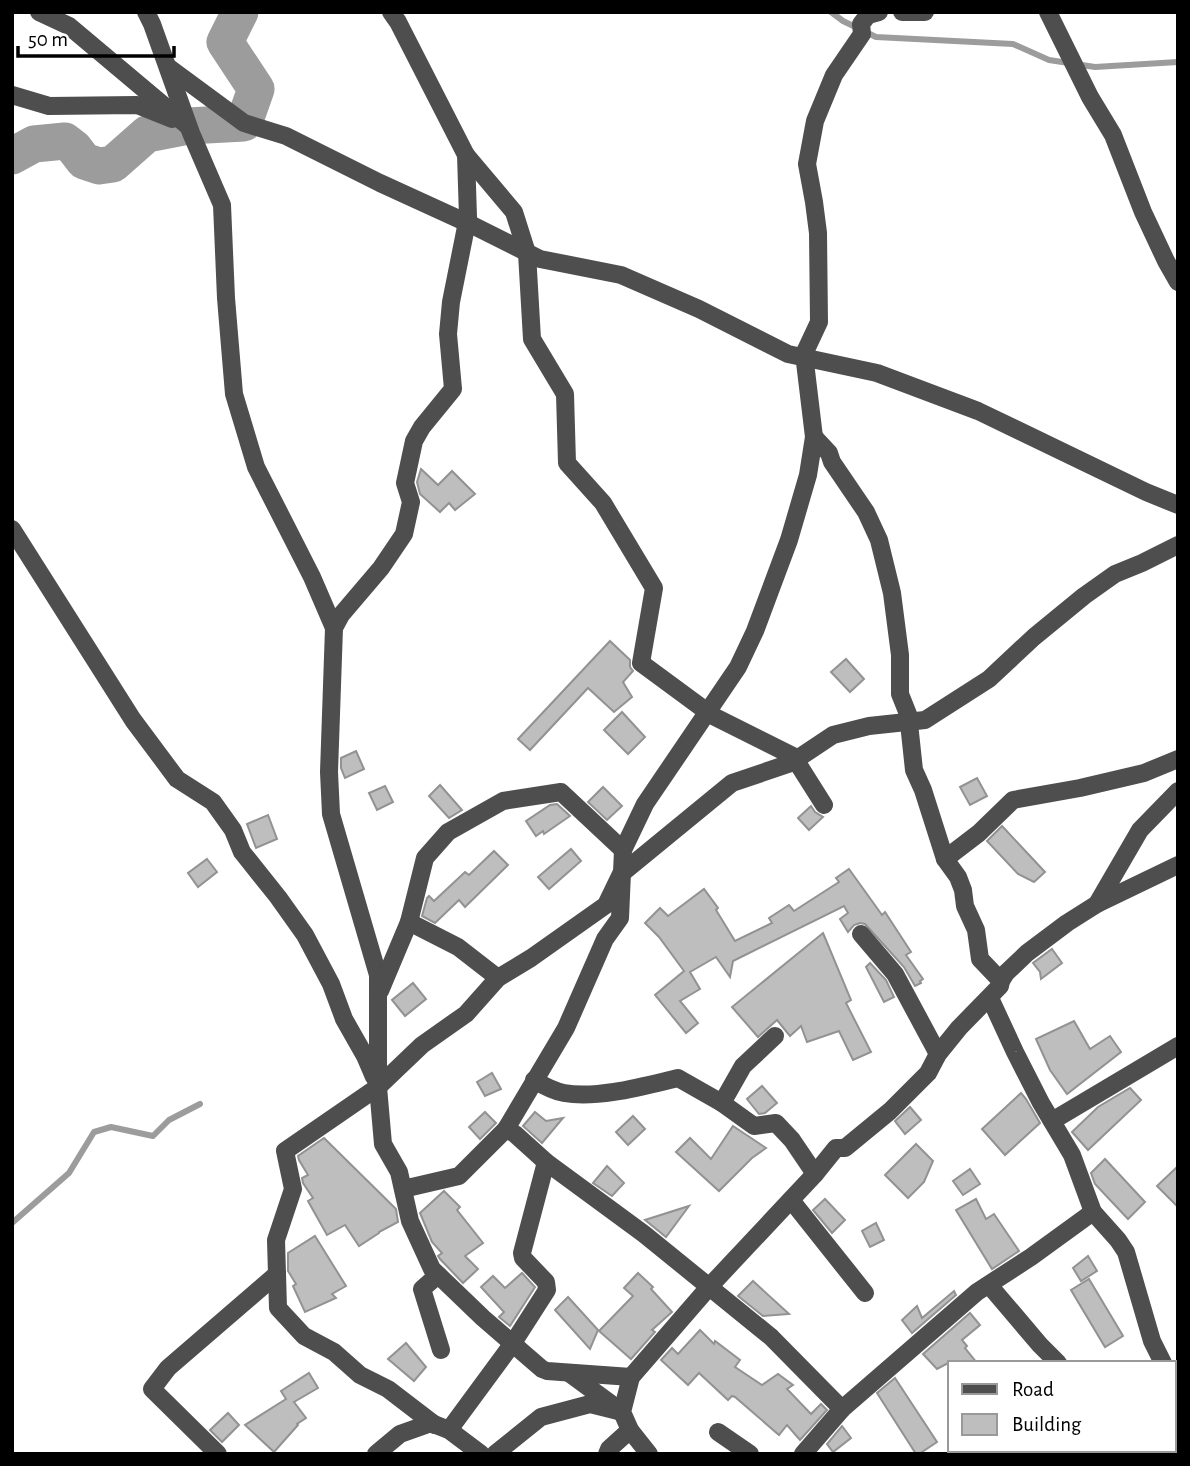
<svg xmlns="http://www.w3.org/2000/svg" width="1190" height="1466" font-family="'Alegreya Sans',sans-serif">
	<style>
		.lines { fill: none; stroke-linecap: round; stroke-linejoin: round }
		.stream { stroke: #9c9c9c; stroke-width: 6 }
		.river { stroke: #9c9c9c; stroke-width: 37 }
		.building { fill: #bebebe; stroke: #929292; stroke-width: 2 }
		.minor { stroke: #4e4e4e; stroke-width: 18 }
	</style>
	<rect width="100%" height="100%" fill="#fff"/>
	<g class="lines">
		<g class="stream">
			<polyline points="831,12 843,21 876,37 1013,44 1049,60 1095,67 1178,62"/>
			<polyline points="12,1223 69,1173 94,1132 111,1127 153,1136 169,1120 200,1104"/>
		</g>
		<polyline class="river" points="12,156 34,144 65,141 74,148 84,161 99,166 113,164 147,134 188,126 244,123 256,89 225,42 240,12"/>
	</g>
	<g class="building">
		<polygon points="421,469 438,485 452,471 475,494 455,510 449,503 440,512 420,494 417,482"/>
		<polygon points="610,641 630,660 630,667 633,671 623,682 632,697 614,712 588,688 530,750 518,739"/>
		<polygon points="846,659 864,679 850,692 831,672"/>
		<polygon points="622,712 645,737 628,754 604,730"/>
		<polygon points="356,751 364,769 345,778 341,768 341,758"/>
		<polygon points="977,778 987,796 970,805 960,787"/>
		<polygon points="440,785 462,810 449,818 429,796"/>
		<polygon points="385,786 393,802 377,810 369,793"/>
		<polygon points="603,787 622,806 607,820 588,802"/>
		<polygon points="557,804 570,816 544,834 543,831 536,836 526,821 550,805"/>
		<polygon points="811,806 815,812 823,817 809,830 798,818"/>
		<polygon points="268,815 277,839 256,848 247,824"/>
		<polygon points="1002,826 1045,872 1034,882 1018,874 987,841"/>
		<polygon points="571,849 581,861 549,889 538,877"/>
		<polygon points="494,851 508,865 465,907 459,900 435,923 422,916 427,898 429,896 434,901 465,872 469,875"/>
		<polygon points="207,859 217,872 198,887 188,873"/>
		<polygon points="849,869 882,915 885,912 911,952 906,955 923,979 920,981 921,983 915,986 904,967 865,924 860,923 854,925 848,932 840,919 848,913 844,906 733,961 730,977 716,957 690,972 700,989 680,1001 698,1023 686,1033 655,995 684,971 659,937 645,923 660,908 668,916 704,889 718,908 716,910 735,941 772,923 769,918 789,905 794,911 839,882 836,878"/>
		<polygon points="823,933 851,1000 846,1003 871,1052 853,1060 839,1031 807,1042 801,1026 790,1036 777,1020 758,1037 732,1007"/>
		<polygon points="1052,949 1062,963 1041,979 1040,972 1033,963"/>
		<polygon points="870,963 886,980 894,997 884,1002 866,967"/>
		<polygon points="413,983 426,999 405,1016 392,1000"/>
		<polygon points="1074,1021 1090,1049 1110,1036 1121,1052 1067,1094 1050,1070 1036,1039"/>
		<polygon points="492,1073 501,1089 485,1096 477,1082"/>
		<polygon points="762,1086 777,1103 765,1113 759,1114 747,1099"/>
		<polygon points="1130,1088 1141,1100 1088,1150 1072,1132 1098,1107"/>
		<polygon points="1021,1093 1026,1099 1040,1123 1005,1155 982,1129"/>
		<polygon points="910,1107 921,1120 905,1134 895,1121"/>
		<polygon points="485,1112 496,1123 480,1139 469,1127"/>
		<polygon points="535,1112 546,1121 563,1118 542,1143 523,1126"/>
		<polygon points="633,1116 645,1129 628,1145 616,1132"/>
		<polygon points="733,1126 766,1148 752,1158 719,1191 676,1152 690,1138 711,1159"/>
		<polygon points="324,1138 396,1209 398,1222 379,1232 379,1233 359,1246 345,1225 327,1235 308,1201 313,1198 303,1183 302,1178 308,1175 299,1160 298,1156"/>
		<polygon points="916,1144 933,1161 924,1182 908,1198 885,1175"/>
		<polygon points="1105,1159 1145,1202 1128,1219 1095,1184 1091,1173"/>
		<polygon points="607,1166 624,1183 612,1196 593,1183"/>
		<polygon points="1178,1166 1178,1207 1157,1186"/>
		<polygon points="970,1169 980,1184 963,1195 953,1181"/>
		<polygon points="444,1191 460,1207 457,1210 483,1243 465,1256 478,1269 463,1283 440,1259 438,1256 442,1253 432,1242 420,1213"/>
		<polygon points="825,1199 845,1220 832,1233 813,1210"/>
		<polygon points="976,1199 986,1219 994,1214 1019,1251 992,1269 956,1210"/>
		<polygon points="689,1206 666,1237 645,1220"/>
		<polygon points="876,1223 884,1240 870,1247 862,1231"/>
		<polygon points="315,1236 346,1286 332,1294 336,1298 305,1312 293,1286 296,1284 288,1271 288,1253"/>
		<polygon points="1088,1256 1097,1271 1081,1281 1073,1268"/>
		<polygon points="522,1273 535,1287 510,1326 499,1317 504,1312 481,1287 493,1276 505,1288"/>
		<polygon points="638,1273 653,1287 651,1289 672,1312 652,1330 655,1332 631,1359 599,1331 633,1296 624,1288"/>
		<polygon points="1089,1279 1123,1336 1105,1347 1071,1290"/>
		<polygon points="753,1281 789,1314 763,1316 738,1296"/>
		<polygon points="954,1291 956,1295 912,1333 902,1320 917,1306 922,1318"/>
		<polygon points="568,1297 598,1330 590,1349 555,1310"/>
		<polygon points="970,1313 980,1325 962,1340 967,1346 965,1348 977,1363 954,1363 952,1361 937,1369 923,1354"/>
		<polygon points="700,1330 714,1344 715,1341 740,1360 735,1367 762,1385 778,1374 793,1385 787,1389 811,1414 821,1404 827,1410 800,1440 787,1425 779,1435 735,1397 732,1396 728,1400 699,1373 688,1385 661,1360 672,1348 678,1354"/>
		<polygon points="406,1343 426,1367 414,1381 388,1359"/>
		<polygon points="309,1373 318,1388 294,1402 306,1418 297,1424 298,1425 274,1452 245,1425 286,1399 281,1391"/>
		<polygon points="895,1378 937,1442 919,1454 916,1454 877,1393"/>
		<polygon points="228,1413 239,1425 222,1442 210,1430"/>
		<polygon points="842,1426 851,1438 833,1452 827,1444"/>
	</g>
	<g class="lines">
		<g class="minor">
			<polyline points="39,12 69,26 188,126"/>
			<polyline points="146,12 152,24 191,133 222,205 226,298 234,394 256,467 312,577 334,628"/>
			<polyline points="391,12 398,22 466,155 468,217 451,302 448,334 453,389 422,427 414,441 405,483 411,502 404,534 381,568 341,615 334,628 329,772 331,814 378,975 378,1087 383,1144 399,1172 410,1221 432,1269 483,1318 542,1369 547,1371 631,1377"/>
			<polyline points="902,12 925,12"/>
			<polyline points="1048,12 1090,97 1113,135 1143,212 1166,261 1178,282"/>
			<polyline points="168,67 244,123 286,136 380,183 474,226 540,259 621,275 699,309 788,354 877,373 978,411 1146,492 1178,505"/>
			<polyline points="12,95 49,106 137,105 172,119"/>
			<polyline points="466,155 514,212 527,253 532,339 565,394 567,463 603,503 654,588 641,663 713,716 793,756 824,805"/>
			<polyline points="814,437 829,453 832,462 866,512 879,540 892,593 900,655 900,694 908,714 914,770 923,790 945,859 958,877 963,890 965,906 976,930 980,959 1001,981"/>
			<polyline points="12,529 133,720 177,779 213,802 233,830 242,852 278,897 305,935 331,984 344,1019 365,1056 374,1077"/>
			<polyline points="945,859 979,833 1013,800 1080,788 1144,773 1178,759"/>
			<polyline points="1097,904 1178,865"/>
			<polyline points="409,922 458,947 498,978"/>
			<polyline points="861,934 895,974 938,1054"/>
			<polyline points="380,991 409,922 425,858 448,832 503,801 561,792 623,850"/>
			<polyline points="990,998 1015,1052 1041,1103 1072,1155 1093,1212 1118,1240 1126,1252 1152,1341 1163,1363"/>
			<path d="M 534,1080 C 544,1086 553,1091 564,1093 C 598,1099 644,1086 678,1078 L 722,1103 L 754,1126 L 776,1123 L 792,1140 L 815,1174"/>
			<polyline points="722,1103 743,1066 775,1036"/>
			<polyline points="1052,1121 1178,1046"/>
			<polyline points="506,1129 515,1134 546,1162 644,1234 771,1337 842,1409"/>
			<polyline points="403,1189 459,1176 506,1129 566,1028 605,939 620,918 623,850 645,804 738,667 755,631 789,540 808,475 814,437 804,354 819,322 818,233 814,202 807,164 815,121 834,75 862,34 861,24 868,15 879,12"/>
			<polyline points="791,1200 865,1293"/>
			<polyline points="438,1275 422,1289 441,1350"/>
			<polyline points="989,1285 1040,1345 1058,1363"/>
			<polyline points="569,1373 614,1406"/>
			<polyline points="1174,1389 1178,1401"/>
			<polyline points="435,1425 388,1389 360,1375 334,1352 304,1336 278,1308 276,1240 293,1189 285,1151 378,1087 422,1045 466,1014 498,978 531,958 606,905 621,874 732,783 791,763 833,735 869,726 925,720 989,679 1034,637 1084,596 1115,574 1142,563 1178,545"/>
			<polyline points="449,1430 513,1343 547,1290 546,1282 523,1258 522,1253 546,1162"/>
			<polyline points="718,1432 750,1454"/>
			<polyline points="218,1454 152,1389 168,1368 277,1274"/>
			<polyline points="376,1454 400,1434 431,1423 449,1430 481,1454"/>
			<polyline points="495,1454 541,1417 590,1404 622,1412"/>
			<polyline points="607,1454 609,1449 630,1430"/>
			<polyline points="649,1454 630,1430 622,1412 631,1377 709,1287 815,1174 836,1148 845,1148 890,1111 928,1073 938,1054 959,1028 1000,986 1001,981 1006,973 1027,953 1067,923 1097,904 1140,830 1178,791"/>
			<polyline points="803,1454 842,1409 977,1292 1031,1257 1093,1212"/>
		</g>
	</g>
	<rect width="1190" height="1466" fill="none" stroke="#000000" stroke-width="28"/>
	<rect x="948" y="1361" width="228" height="91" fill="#ffffff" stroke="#999999" stroke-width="2"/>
	<rect x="962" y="1384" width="35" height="10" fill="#4e4e4e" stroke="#999999" stroke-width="2"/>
	<text x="1012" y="1396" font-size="21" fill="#000000">Road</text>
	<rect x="962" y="1414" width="35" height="21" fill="#bebebe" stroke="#999999" stroke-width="2"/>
	<text x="1012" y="1431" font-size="21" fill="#000000">Building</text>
	<path d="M18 46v10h156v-10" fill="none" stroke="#000000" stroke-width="3.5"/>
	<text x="28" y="46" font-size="21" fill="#000000" stroke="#ffffff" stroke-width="5" paint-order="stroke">50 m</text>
</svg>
